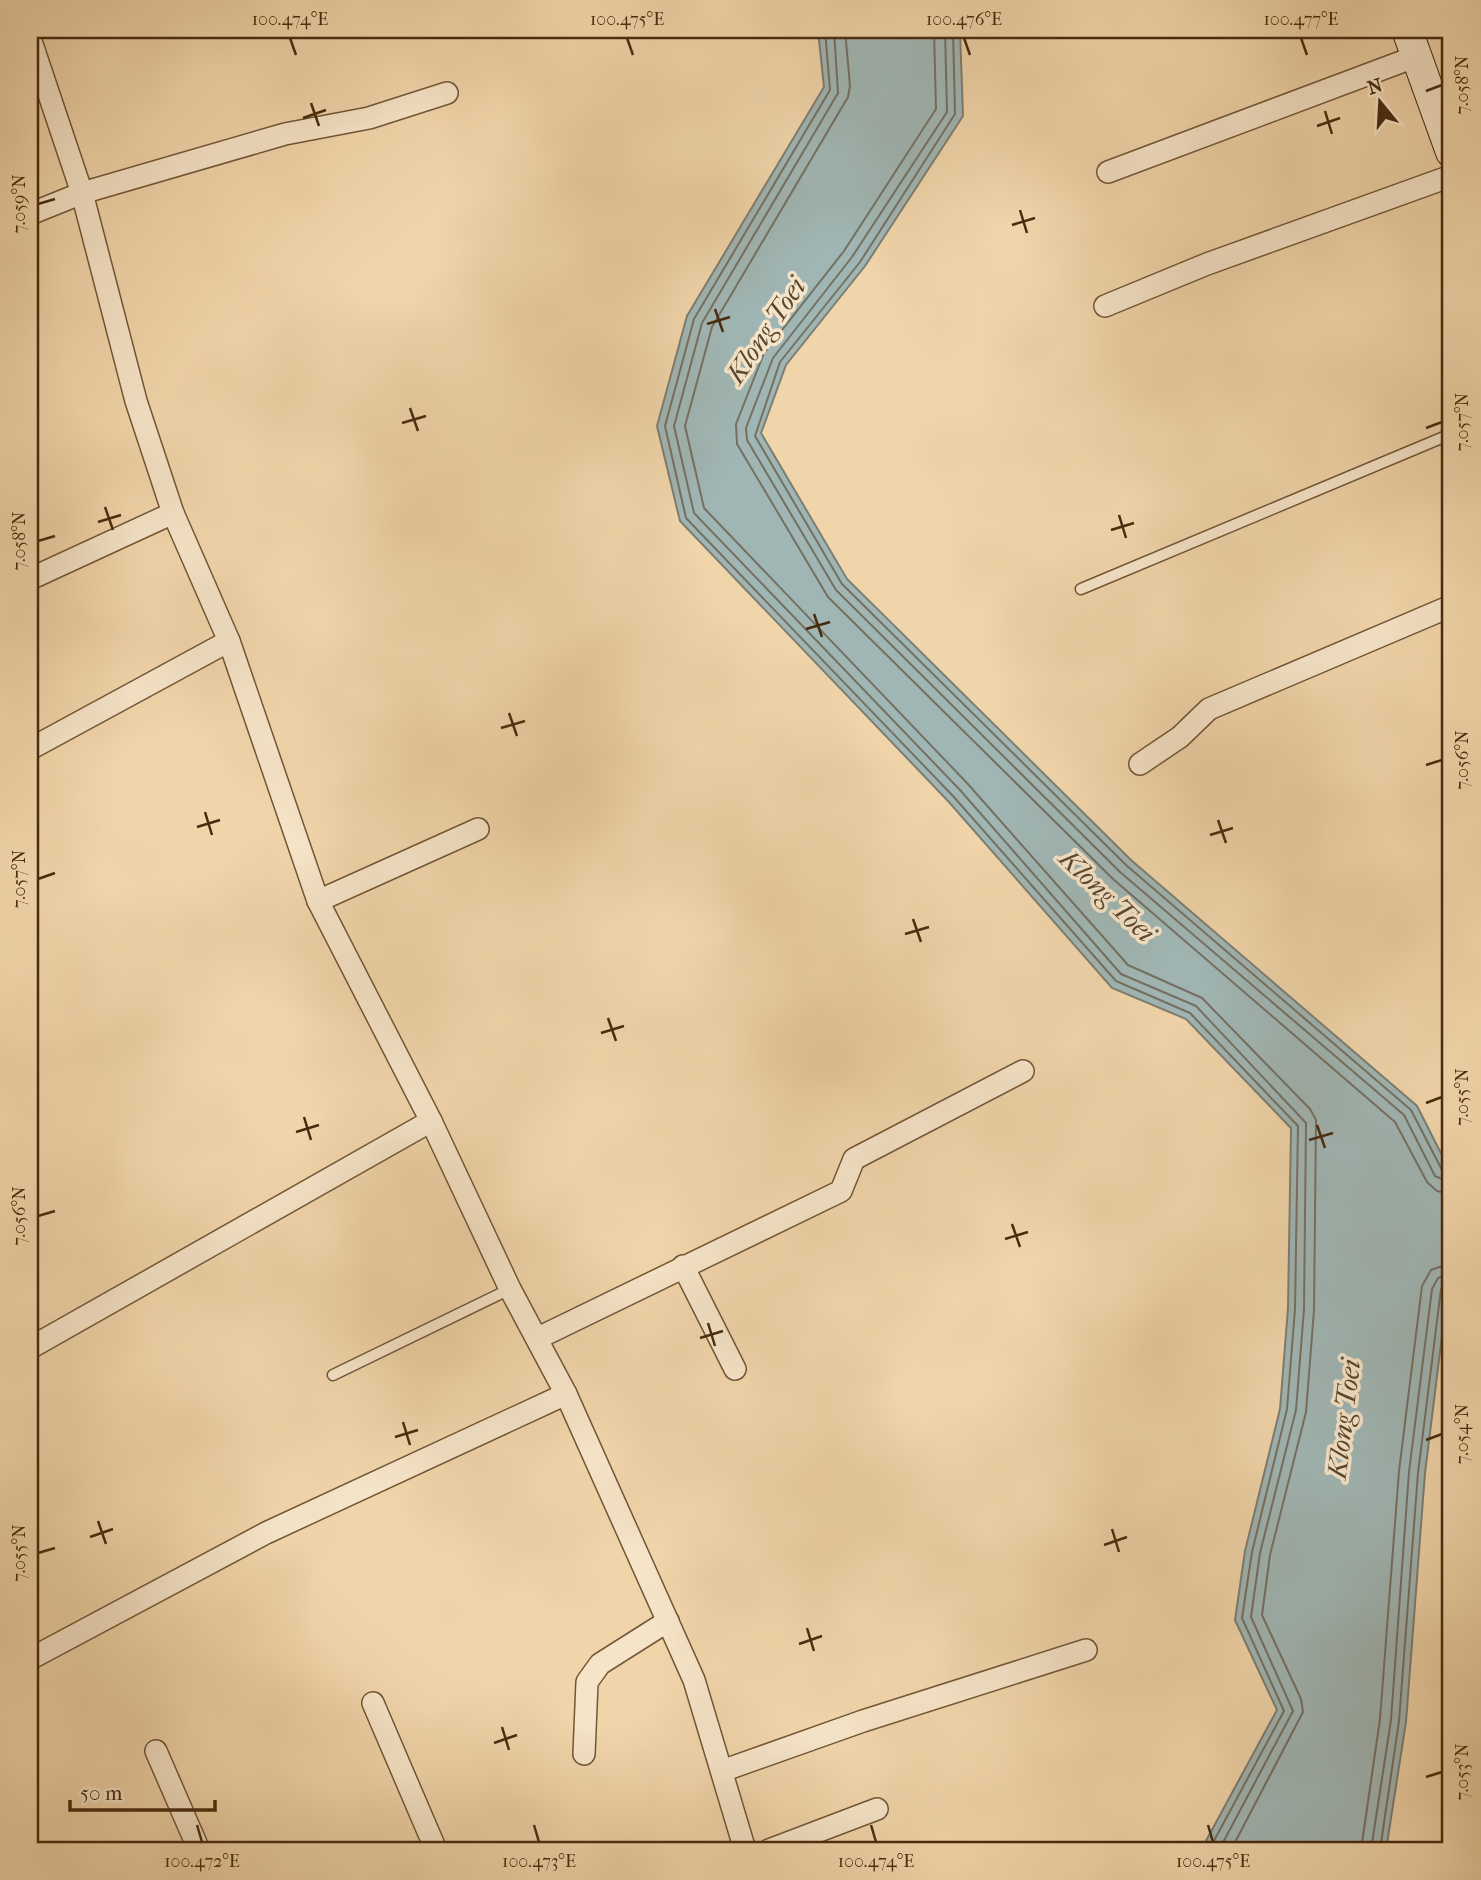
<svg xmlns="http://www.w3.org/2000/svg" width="1481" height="1880" font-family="'IM FELL French Canon',serif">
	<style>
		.water { fill: #a0b6b4; stroke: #7d7e72; stroke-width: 2 }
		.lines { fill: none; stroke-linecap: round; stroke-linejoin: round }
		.shore { stroke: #747062; stroke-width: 2 }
		.lane-casing { stroke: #725636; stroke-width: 13 }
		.street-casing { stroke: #725636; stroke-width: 24 }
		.secondary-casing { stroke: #482b0f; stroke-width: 32 }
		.lane { stroke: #f6e4c8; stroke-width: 10 }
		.street { stroke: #f6e4c8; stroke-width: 21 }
		.secondary { stroke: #f6e4c8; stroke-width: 30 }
		.ticks { fill: none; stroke: #482b0f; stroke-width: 2.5 }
		.labels { text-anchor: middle; stroke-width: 7; stroke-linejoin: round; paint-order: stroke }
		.water-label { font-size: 28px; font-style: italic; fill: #5a4730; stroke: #f6e4c8 }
		.neatline { fill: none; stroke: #482b0f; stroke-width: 2.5 }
		.ticks-label { font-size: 18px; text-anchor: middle; fill: #482b0f }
	</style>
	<rect width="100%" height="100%" fill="#f1d5aa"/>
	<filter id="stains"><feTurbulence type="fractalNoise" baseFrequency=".00286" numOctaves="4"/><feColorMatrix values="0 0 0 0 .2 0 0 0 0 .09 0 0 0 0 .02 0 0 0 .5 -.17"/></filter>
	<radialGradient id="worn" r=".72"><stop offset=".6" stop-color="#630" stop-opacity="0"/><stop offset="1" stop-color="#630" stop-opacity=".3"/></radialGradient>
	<polygon class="water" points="818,30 960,30 963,116 865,266 786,365 761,433 847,579 1131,860 1417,1106 1451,1173 1451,1263 1425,1473 1406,1722 1386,1850 1201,1850 1277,1710 1235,1620 1245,1551 1280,1409 1288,1308 1291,1128 1186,1019 1112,988 948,801 680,521 657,426 687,316 824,87"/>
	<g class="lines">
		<g class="shore">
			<polyline points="825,30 830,90 694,319 665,426 686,518 953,796 1116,981 1190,1013 1298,1126 1295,1309 1287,1409 1252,1552 1242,1618 1284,1711 1209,1850"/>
			<polyline points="834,30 838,93 702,323 674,426 694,513 960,790 1121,974 1196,1006 1306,1123 1304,1309 1296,1410 1260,1553 1251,1617 1293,1711 1219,1850"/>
			<polyline points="845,30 850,86 848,97 712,327 685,426 704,508 967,783 1128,965 1202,998 1310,1109 1316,1120 1314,1310 1306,1412 1270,1555 1262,1615 1301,1699 1303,1712 1231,1850"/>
			<polyline points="934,30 936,109 844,251 764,353 736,424 737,444 828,597 1113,879 1395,1122 1427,1182 1437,1191 1451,1194"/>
			<polyline points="945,30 947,112 852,257 773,358 746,428 747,440 836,590 1120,872 1404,1115 1435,1176 1451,1183"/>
			<polyline points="953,30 955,114 860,262 780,362 755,436 842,584 1126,865 1411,1110 1442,1170 1451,1175"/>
			<polyline points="1361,1850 1380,1719 1399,1471 1422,1286 1431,1270 1451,1263"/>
			<polyline points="1371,1850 1391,1720 1409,1472 1432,1289 1438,1278 1451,1273"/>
			<polyline points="1380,1850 1399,1721 1418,1473 1441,1289 1444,1284 1451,1282"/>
		</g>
		<g class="lane-casing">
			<g id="lane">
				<polyline points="1081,589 1451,434"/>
				<polyline points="333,1375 510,1289"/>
			</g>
		</g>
		<g class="street-casing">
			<g id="street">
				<polyline points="30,38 82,193 136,401 173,513 229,641 318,901 431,1121 510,1289 566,1394 694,1680 745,1850"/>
				<polyline points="1108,172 1417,56"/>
				<polyline points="30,214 82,193 285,134 369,118 447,93"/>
				<polyline points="1105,306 1207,264 1451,176"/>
				<polyline points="30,579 173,513"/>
				<polyline points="30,749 229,641"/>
				<polyline points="1140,764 1180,737 1209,709 1451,606"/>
				<polyline points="318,901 478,829"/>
				<polyline points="683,1266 735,1369"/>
				<polyline points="538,1338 841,1191 854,1159 1023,1071"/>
				<polyline points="30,1348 431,1121"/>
				<polyline points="30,1659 266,1533 566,1394"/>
				<polyline points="373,1703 436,1850"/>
				<polyline points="156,1751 199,1850"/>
				<polyline points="584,1754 587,1682 600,1664 668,1621"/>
				<polyline points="722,1771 863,1721 1086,1650"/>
				<polyline points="769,1850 877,1809"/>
			</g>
		</g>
		<g class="secondary-casing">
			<polyline id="secondary" points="1407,30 1451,152"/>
		</g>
		<use href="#lane" class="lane"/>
		<use href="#street" class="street"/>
		<use href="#secondary" class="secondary"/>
	</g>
	<path class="ticks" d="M 290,38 L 296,55M 627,38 L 633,55M 964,38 L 970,55M 1301,38 L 1307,55M 1426,91 L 1442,85M 311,103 L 319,126M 1325,111 L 1332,134M 303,118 L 326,110M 1317,126 L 1340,118M 38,204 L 55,199M 1020,210 L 1027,233M 1012,225 L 1035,218M 715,309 L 723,332M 707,324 L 730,317M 410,408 L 418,431M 402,423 L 426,416M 1426,428 L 1442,422M 105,507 L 113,530M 1119,515 L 1126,538M 98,522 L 121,515M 1111,530 L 1134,523M 38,541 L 55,536M 814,614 L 822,637M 806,629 L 830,622M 509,713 L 517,736M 501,728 L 525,721M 1426,765 L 1442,760M 205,812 L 212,835M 1218,820 L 1226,843M 197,827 L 220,820M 1210,835 L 1233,828M 38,879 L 55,873M 913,919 L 921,942M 905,934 L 929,927M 608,1018 L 616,1041M 601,1033 L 624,1026M 1426,1103 L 1442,1097M 304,1117 L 311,1140M 1317,1125 L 1325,1148M 296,1132 L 319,1125M 1309,1140 L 1333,1133M 38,1216 L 55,1211M 1012,1224 L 1020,1247M 1005,1239 L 1028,1232M 708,1323 L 715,1346M 700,1338 L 723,1331M 403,1422 L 410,1445M 395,1437 L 418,1430M 1426,1440 L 1442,1434M 98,1521 L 106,1544M 1112,1529 L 1119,1552M 90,1537 L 113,1529M 1104,1545 L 1127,1537M 38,1553 L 55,1548M 807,1628 L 814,1651M 799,1644 L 822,1636M 502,1727 L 509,1750M 494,1743 L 517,1735M 1426,1777 L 1442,1772M 197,1825 L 202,1842M 534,1825 L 539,1842M 871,1825 L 876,1842M 1208,1825 L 1213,1842"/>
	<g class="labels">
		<g class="water-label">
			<text transform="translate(765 330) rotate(-56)" y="10">Klong Toei</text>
			<text transform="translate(1108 895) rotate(44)" y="10">Klong Toei</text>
			<text transform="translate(1343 1419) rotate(-83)" y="10">Klong Toei</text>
		</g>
	</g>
	<rect width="1481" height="1880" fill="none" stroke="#f1d5aa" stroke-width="77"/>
	<g transform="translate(1380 102) rotate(342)" stroke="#f6e4c8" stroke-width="5" paint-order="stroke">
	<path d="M0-5L12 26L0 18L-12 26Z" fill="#482b0f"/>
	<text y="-10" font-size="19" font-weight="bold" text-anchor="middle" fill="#482b0f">N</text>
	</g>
	<path d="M70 1800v10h145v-10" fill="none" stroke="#482b0f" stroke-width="3.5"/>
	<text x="80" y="1800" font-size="21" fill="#482b0f" stroke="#f6e4c8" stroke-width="5" paint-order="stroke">50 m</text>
	<rect x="38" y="38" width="1404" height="1804" class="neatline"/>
	<g class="ticks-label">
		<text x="290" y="25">100.474°E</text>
		<text x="627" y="25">100.475°E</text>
		<text x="964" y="25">100.476°E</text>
		<text x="1301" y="25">100.477°E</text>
		<text transform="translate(1462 85) rotate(-90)" y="6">7.058°N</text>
		<text transform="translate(19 204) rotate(-90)" y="6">7.059°N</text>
		<text transform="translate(1462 422) rotate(-90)" y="6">7.057°N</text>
		<text transform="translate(19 541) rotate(-90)" y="6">7.058°N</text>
		<text transform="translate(1462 760) rotate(-90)" y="6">7.056°N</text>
		<text transform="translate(19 879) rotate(-90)" y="6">7.057°N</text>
		<text transform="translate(1462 1097) rotate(-90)" y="6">7.055°N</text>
		<text transform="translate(19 1216) rotate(-90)" y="6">7.056°N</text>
		<text transform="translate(1462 1434) rotate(-90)" y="6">7.054°N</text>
		<text transform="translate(19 1553) rotate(-90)" y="6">7.055°N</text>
		<text transform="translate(1462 1772) rotate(-90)" y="6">7.053°N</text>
		<text x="202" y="1867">100.472°E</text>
		<text x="539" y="1867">100.473°E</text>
		<text x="876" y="1867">100.474°E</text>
		<text x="1213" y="1867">100.475°E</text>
	</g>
	<rect width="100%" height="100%" filter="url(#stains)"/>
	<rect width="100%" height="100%" fill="url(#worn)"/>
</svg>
